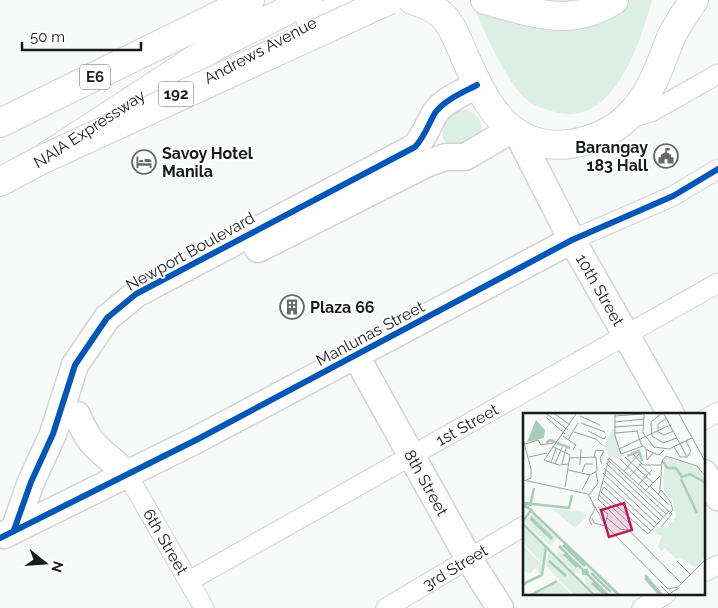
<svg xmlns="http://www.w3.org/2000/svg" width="718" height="608" font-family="Raleway,sans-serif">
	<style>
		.green { fill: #dceee5 }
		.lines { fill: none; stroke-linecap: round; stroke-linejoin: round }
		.street-casing { stroke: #d2d3d2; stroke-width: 21 }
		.secondary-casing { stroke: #d2d3d2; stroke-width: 29 }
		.primary-casing { stroke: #d2d3d2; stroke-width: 30 }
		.highway-casing { stroke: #d2d3d2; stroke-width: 30 }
		.street { stroke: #fefefe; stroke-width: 19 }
		.secondary { stroke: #fefefe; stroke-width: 26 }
		.primary { stroke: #fefefe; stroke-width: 28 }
		.highway { stroke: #fefefe; stroke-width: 28 }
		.highway-bridge-casing { stroke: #d2d3d2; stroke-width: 30; stroke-linecap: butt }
		.highway-bridge { stroke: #fefefe; stroke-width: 28 }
		.cycleway-casing { stroke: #fff; stroke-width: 9 }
		.cycleway { stroke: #0057b8; stroke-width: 6 }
		.labels { text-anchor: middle; stroke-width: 4; stroke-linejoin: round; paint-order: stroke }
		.shield { fill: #fff; stroke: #5d5e5e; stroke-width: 1 }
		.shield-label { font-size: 15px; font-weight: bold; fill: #181919 }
		.street-label { font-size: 16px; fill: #181919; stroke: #fff }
		.poi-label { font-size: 16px; font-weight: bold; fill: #181919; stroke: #fff; text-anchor: start }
		.inset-river { fill: none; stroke: #a8ccb9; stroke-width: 2.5 }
		.inset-road { fill: none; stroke: #9e9f9f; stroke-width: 1 }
		.view { fill: #c2185b; fill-opacity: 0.15; stroke: #c2185b; stroke-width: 2.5 }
		.inset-edge { fill: none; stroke: #181919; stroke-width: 2.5 }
	</style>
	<rect width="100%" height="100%" fill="#f8f9f9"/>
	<g class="green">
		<path d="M 471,0 L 652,0 C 640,43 614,128 555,112 C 544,109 532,106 524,97 C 507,82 479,22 471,0 Z"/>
		<path d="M 463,109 C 478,112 485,124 480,139 L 452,148 L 443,139 L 442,124 L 456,110 Z"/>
	</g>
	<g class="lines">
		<g class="street-casing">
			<g id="street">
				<polyline points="626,119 651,112 718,74"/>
				<polyline points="572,240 673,196 718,169"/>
				<polyline points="704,420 718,412"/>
				<path id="s1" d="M 127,474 L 204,608"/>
				<polyline points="704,572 718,565"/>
				<path id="s2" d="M 189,581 L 718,283"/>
				<path id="s3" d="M 386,608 L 524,526"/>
				<polyline points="642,608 666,594"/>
			</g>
		</g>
		<g class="secondary-casing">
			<g id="secondary">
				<path id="s4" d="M 519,136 L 572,240 L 671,414"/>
				<polyline points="258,249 428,163 446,157 465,157 511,130"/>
				<path id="s5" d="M 356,356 L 469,559 L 500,608"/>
				<path d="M 77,415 C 91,449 102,450 127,474"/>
				<polyline points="704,473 718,497"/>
				<path d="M 14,530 L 31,482 L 53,434 L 75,365 L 107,318 L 136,294 L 415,147 C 425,136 428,125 435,113 C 444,100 464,92 477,85"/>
				<polyline points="4,535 198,439 572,240"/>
			</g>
		</g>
		<g class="primary-casing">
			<g id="primary">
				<path d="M 412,0 C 422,3 434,8 442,15 C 453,26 458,41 464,55 C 485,102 508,152 570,144 C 596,140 618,130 635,109 C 654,87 661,62 672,35 C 678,23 687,11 694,0"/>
				<polyline points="311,23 353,1 362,0"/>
			</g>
		</g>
		<g class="highway-casing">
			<g id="highway">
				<path d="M 485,0 C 531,12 570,29 614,0"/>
				<polyline points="0,123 250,0"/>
				<path id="s6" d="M 0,182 L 41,160 L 214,47 L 308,0"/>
			</g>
		</g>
		<use href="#street" class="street"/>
		<use href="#secondary" class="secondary"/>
		<use href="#primary" class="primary"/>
		<use href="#highway" class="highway"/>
		<g class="highway-bridge-casing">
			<polyline id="highway-bridge" points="41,160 389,0"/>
		</g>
		<use href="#highway-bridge" class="highway-bridge"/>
		<g class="cycleway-casing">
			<g id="cycleway">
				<path d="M 14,530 L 31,482 L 53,434 L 75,365 L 107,318 L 136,294 L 415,147 C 425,136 428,125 435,113 C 444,100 464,92 477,85"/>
				<polyline points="0,538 198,439 572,240 673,196 718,169"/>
			</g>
		</g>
		<use href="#cycleway" class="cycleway"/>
	</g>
	<defs>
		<g id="civic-ring" transform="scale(1.25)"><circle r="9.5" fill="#fff" stroke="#666767" stroke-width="1.5"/><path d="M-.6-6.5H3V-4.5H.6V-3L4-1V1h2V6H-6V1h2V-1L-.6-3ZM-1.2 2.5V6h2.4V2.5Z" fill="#666767"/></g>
		<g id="hotel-ring" transform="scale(1.25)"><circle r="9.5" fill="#fff" stroke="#666767" stroke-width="1.5"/><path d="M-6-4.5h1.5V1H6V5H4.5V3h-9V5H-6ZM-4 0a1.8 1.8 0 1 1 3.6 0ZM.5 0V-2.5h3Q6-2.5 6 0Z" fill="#666767"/></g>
		<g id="building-ring" transform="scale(1.25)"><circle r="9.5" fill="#fff" stroke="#666767" stroke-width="1.5"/><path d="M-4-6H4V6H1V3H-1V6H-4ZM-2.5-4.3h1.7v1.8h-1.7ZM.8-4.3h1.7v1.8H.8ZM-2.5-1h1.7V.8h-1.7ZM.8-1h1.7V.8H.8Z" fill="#666767"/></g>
	</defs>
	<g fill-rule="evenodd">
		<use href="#civic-ring" x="666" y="156"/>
		<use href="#hotel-ring" x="144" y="162"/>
		<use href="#building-ring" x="292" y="307"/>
	</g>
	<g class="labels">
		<g class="shield">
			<rect x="80" y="64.5" width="30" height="25" rx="4"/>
			<rect x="158.5" y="81.5" width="35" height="25" rx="4"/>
		</g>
		<g class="shield-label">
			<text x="95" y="82">E6</text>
			<text x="176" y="99">192</text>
		</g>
		<g class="street-label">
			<text transform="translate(260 50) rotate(-28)" y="6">Andrews Avenue</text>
			<text dy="6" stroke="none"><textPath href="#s6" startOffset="104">NAIA Expressway</textPath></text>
			<text transform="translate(190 251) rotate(-29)" y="6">Newport Boulevard</text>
			<text dy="6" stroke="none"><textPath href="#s4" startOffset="174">10th Street</textPath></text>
			<text transform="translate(370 333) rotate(-28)" y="6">Manlunas Street</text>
			<text dy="6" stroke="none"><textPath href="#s2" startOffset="319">1st Street</textPath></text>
			<text dy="6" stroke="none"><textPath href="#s5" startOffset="145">8th Street</textPath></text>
			<text dy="6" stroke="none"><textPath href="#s1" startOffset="78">6th Street</textPath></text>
			<text dy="6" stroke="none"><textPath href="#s3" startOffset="80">3rd Street</textPath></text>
		</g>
		<g class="poi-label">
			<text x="648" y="153" text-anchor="end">Barangay<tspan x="648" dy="18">183 Hall</tspan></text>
			<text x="162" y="159">Savoy Hotel<tspan x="162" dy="18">Manila</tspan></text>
			<text x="310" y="313">Plaza 66</text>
		</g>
	</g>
	<g transform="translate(523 413)">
		<rect width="182" height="182" fill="#f8f9f9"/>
		<path d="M 89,16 L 91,16 L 99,44 L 96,45 L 85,43 L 85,37 L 81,34 ZM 142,44 L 174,54 L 182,65 L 182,144 L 172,155 L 157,144 L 153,146 L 142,135 L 138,138 L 135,133 L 139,123 L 130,119 L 134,115 L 145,114 L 153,104 L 150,87 L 140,76 ZM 28,95 L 59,99 L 70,96 L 60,99 L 64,103 L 52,115 ZM 10,100 L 34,125 L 28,133 L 1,109 ZM 0,114 L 23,136 L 20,151 L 0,130 ZM 0,132 L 20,153 L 18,162 L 12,155 L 7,161 L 0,157 ZM 34,136 L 56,156 L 57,161 L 51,159 L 35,143 ZM 26,140 L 27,140 L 68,182 L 51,182 L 22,152 ZM 62,164 L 65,165 L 83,182 L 74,182 L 62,169 ZM 35,168 L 49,182 L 9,182 L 16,177 Z" fill="#dceee5"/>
		<path d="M 13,7 L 22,17 L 21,25 L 4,29 ZM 8,103 L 30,124 L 28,127 L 7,107 Z" fill="#a8ccb9"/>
		<path class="inset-river" d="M 23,30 L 27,27 L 47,35M 104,43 L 116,38 L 119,48M 140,48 L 144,55 L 153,55 L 159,64 L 167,61 L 183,70M 158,66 L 174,100M 0,90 L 96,182M 7,93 L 11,75M 6,94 L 1,94 L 1,90 L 46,95 L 49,82M 0,108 L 9,96M 0,111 L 71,182M 40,132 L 62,153M 36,133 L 85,182M 41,141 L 54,154M 26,148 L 43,163M 60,157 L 64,157 L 65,161 L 60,161 ZM 68,160 L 88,179M 122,162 L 139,182M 122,165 L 137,182M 69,170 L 82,182M 0,171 L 19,162 L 23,134M 8,182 L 34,168"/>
		<path class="inset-road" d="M 24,1 L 45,17M 32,1 L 47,12M 92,1 L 92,23 L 98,41 L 120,33M 121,1 L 120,20 L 131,34 L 146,36 L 169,25M 138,1 L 128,9 L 129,23 L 140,30 L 154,25M 141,1 L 164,44M 156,1 L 183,50M 57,3 L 77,12M 92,3 L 119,1M 23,4 L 42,21M 144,5 L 135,11 L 135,19 L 141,22 L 151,18M 92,9 L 121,6M 58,10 L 82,19M 91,14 L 120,12M 65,18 L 81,26 L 83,23M 114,18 L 118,31 L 126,38 L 136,42 L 141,37M 51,19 L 73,26 L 79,32M 92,20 L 115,18M 40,23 L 53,32 L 50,37M 0,26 L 8,56 L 8,65 L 3,67M 45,27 L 55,10M 2,31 L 15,27 L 18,32 L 30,30M 29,33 L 47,42 L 42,74M 151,34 L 157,44 L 164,44 L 168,38 L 163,28M 96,36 L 147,12M 123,36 L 124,47 L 130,40M 110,41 L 120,52 L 138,52M 6,44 L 24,40M 71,44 L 73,37 L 81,38 L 77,45 L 79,51M 102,44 L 130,70M 47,45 L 73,44 L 74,58 L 67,62 L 59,77M 84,46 L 143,101M 97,46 L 126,74M 28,50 L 33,35M 83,50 L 140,104M 32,51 L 39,34M 39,51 L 43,35M 46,51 L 36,52 L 21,47 L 53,1M 116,51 L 128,62M 57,52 L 58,36M 81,55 L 137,107M 45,57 L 67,62M 101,58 L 116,41M 59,59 L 62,51 L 70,51M 80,60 L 134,111M 107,63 L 119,50M 0,67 L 65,81 L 82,112 L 145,176 L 155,174 L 183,146M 81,68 L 131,114M 116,71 L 129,57M 127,73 L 146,92M 123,77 L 137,63M 137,77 L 139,48 L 143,43 L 174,53 L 183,64M 135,81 L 138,77 L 147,88 L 150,97 L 146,101M 66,82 L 75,70 L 73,59M 76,82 L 106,110M 75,94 L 85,101 L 82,111M 149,101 L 86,45 L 75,86 L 158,170M 69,105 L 71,110 L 83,113M 84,105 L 97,116 L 105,117M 69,112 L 66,107 L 72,96 L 69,90M 138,114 L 149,101M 128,118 L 81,74 L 78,79 L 125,121 L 146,98M 154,148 L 167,161M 138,173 L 146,181 L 156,175"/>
		<path class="view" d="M 101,90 L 109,117 L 86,124 L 78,97 Z"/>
		<rect width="182" height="182" class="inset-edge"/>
	</g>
	<g transform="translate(45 563) rotate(107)" stroke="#ffffff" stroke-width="4" paint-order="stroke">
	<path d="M0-4L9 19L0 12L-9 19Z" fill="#181919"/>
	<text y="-8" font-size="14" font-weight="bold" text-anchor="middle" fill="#181919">N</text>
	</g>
	<path d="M22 42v8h119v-8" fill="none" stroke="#181919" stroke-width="2.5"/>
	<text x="30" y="42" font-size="15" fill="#181919" stroke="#ffffff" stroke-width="4" paint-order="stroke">50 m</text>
</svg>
